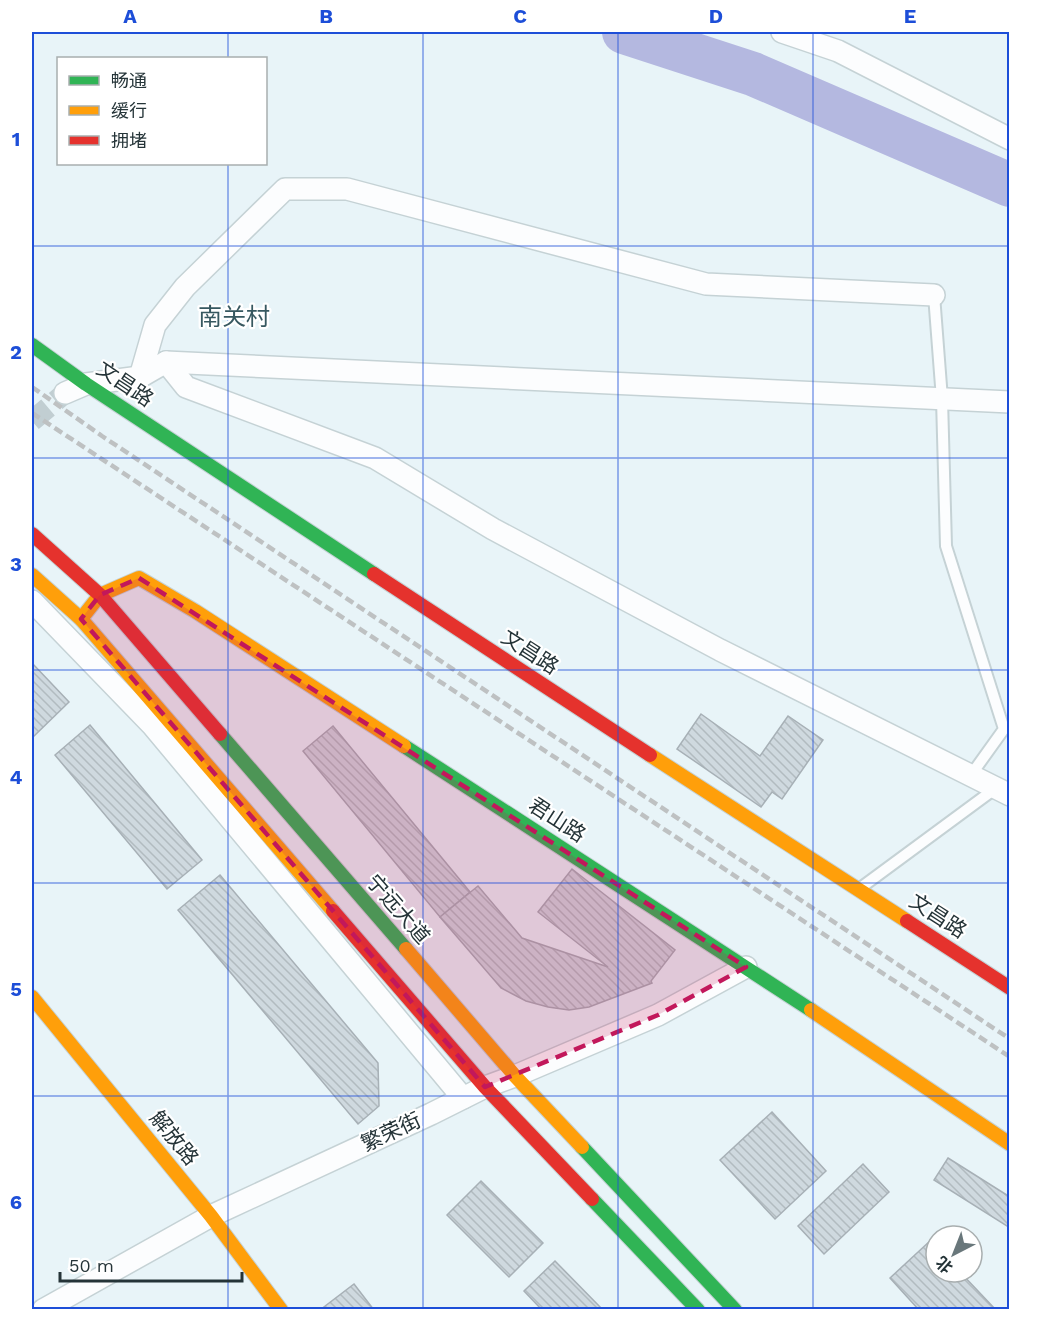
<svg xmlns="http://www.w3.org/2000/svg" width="1041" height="1341" font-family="'Work Sans','Noto Sans SC',sans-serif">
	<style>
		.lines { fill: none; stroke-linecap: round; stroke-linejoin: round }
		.river { stroke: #b4b8e0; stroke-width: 44 }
		.building { fill: url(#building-back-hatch); stroke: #a7b0b6; stroke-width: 1.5 }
		.street-tunnel { stroke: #c1ced2; stroke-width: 21; stroke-dasharray: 21 10; stroke-linecap: butt }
		.lane-casing { stroke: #c5d2d5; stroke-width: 14 }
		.street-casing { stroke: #c5d2d5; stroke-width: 24 }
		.fast-casing { stroke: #c5d2d5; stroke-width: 16 }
		.slow-casing { stroke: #c5d2d5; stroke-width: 16 }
		.jam-casing { stroke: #c5d2d5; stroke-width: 16 }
		.lane { stroke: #fcfdfe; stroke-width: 10 }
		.street { stroke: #fcfdfe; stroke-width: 21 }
		.fast { stroke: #30b455; stroke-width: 14 }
		.slow { stroke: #ff9f0a; stroke-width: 14 }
		.jam { stroke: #e5322d; stroke-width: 14 }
		.rail { stroke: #bec1c2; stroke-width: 4.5; stroke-dasharray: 9 4.5; stroke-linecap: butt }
		.marked { fill: #c2185b; fill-opacity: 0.2; stroke: #c2185b; stroke-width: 4.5; stroke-dasharray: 12 8; stroke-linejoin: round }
		.grid { fill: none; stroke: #1d4ed8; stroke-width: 1.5; stroke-opacity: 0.55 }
		.labels { text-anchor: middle; stroke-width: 4.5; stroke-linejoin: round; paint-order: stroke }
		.street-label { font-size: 21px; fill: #253438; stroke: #fff }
		.quarter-label { font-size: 24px; fill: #375860; stroke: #fff }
		.neatline { fill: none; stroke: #1d4ed8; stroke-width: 2 }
		.grid-label { font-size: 20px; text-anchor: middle; font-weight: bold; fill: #1d4ed8 }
	</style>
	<defs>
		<pattern id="building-back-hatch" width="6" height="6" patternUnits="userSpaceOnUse" patternTransform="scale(1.5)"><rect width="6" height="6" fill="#cfd9df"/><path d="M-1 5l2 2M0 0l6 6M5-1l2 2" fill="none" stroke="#b2bbc0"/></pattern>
	</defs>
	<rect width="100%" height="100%" fill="#e8f4f8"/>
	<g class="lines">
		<polyline class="river" points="624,32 753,74 1010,185"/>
	</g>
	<g class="building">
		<polygon points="32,663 69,702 32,738"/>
		<polygon points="701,714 760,756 788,716 823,740 782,799 772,792 761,807 677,749"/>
		<polygon points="90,725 202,860 167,889 55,755"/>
		<polygon points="333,726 470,892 440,917 303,751"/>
		<polygon points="572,869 675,950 651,981 652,983 589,1007 569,1010 548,1007 526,1001 501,988 440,917 478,886 522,938 608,967 538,912"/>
		<polygon points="220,875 378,1063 379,1106 358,1124 178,910"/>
		<polygon points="772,1112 826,1171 775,1219 720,1160"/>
		<polygon points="948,1158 1010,1197 1010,1228 934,1180"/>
		<polygon points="863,1164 889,1192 824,1254 798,1226"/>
		<polygon points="481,1181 543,1243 509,1277 447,1215"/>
		<polygon points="931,1240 936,1246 936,1272 960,1272 996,1310 919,1310 890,1278"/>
		<polygon points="555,1261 603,1310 542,1310 524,1291"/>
		<polygon points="354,1284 374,1310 320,1310"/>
	</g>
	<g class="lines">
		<polyline class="street-tunnel" points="32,421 65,393"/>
		<g class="lane-casing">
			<g id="lane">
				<polyline points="934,295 942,399 946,546 1004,729 971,775"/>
				<polyline points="859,889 996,788"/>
			</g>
		</g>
		<g class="street-casing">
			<g id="street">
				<polyline points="782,32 838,51 1010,139"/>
				<polyline points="166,362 186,387 375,458 493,529 720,650 1010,795"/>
				<polyline points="140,377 155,325 185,287 285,189 347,189 706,284 934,295"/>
				<polyline points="65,393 86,384 140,377 166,362 1010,402"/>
				<polyline points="32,601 153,726 463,1098"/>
				<polyline points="43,1310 211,1216 431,1114 485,1087 515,1076 658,1015 746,967"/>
			</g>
		</g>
		<g class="fast-casing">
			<g id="fast">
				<polyline points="32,345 86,384 374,574"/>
				<polyline points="220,734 406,949"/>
				<polyline points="404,746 811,1010"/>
				<polyline points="582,1147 735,1310"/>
				<polyline points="592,1199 698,1310"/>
			</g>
		</g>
		<g class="slow-casing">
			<g id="slow">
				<polyline points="32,575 81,619 333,911"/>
				<polyline points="81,619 100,595 139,578 195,611 404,746"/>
				<polyline points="650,755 907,921"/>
				<polyline points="406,949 515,1076 582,1147"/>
				<polyline points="32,997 211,1216 281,1310"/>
				<polyline points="811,1010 1010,1144"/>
			</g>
		</g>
		<g class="jam-casing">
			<g id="jam">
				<polyline points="32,534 100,595 220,734"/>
				<polyline points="374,574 650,755"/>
				<polyline points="333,911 485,1087 592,1199"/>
				<polyline points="907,921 1010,988"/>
			</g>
		</g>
		<use href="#lane" class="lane"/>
		<use href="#street" class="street"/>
		<use href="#fast" class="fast"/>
		<use href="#slow" class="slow"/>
		<use href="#jam" class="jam"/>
		<g class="rail">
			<polyline points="32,387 102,436 1010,1039"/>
			<polyline points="32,413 1010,1057"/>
		</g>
	</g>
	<path class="marked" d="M 139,578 L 746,967 L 658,1015 L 485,1087 L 81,619 L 100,595 Z"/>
	<path class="grid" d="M 228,32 L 228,58M 423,32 L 423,1310M 618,32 L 618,1310M 813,32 L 813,1310M 228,164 L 228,1310M 32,246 L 1010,246M 32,458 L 1010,458M 32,670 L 1010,670M 32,883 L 1010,883M 32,1096 L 1010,1096"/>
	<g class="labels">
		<g class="street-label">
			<text transform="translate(125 384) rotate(34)" y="7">文昌路</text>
			<text transform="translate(530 652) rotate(33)" y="7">文昌路</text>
			<text transform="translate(557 820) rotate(33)" y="7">君山路</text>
			<text transform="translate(398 909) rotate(49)" y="7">宁远大道</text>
			<text transform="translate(938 916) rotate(33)" y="7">文昌路</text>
			<text transform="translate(391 1132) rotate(-25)" y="7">繁荣街</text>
			<text transform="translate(174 1138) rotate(51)" y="7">解放路</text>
		</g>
		<g class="quarter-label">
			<text x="234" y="325">南关村</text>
		</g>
	</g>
	<rect width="1041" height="1341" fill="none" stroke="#ffffff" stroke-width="66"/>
	<rect x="57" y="57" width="210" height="108" fill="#ffffff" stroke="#a8aeaf" stroke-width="1.5"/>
	<rect x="69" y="76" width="30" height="9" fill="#30b455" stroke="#a8aeaf" stroke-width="1.5"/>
	<text x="111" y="87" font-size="18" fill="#253438">畅通</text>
	<rect x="69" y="106" width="30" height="9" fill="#ff9f0a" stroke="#a8aeaf" stroke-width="1.5"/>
	<text x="111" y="117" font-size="18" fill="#253438">缓行</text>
	<rect x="69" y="136" width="30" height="9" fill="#e5322d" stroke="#a8aeaf" stroke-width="1.5"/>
	<text x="111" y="147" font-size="18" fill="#253438">拥堵</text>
	<g transform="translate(954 1254) rotate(222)"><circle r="28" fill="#ffffff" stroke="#a8aeaf" stroke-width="1.5"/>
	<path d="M0-4.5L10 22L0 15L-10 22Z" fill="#69777b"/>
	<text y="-9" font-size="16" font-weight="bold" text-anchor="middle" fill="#253438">北</text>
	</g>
	<path d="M60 1272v9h182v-9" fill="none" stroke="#253438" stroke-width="3"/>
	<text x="69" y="1272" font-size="18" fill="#253438" stroke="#ffffff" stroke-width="4.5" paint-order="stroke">50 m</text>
	<rect x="33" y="33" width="975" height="1275" class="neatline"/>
	<g class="grid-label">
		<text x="130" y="23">A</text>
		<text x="326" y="23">B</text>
		<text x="520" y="23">C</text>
		<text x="716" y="23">D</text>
		<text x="910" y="23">E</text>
		<text x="16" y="146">1</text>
		<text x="16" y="359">2</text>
		<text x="16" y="571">3</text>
		<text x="16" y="784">4</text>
		<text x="16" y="996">5</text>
		<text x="16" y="1209">6</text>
	</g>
</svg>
